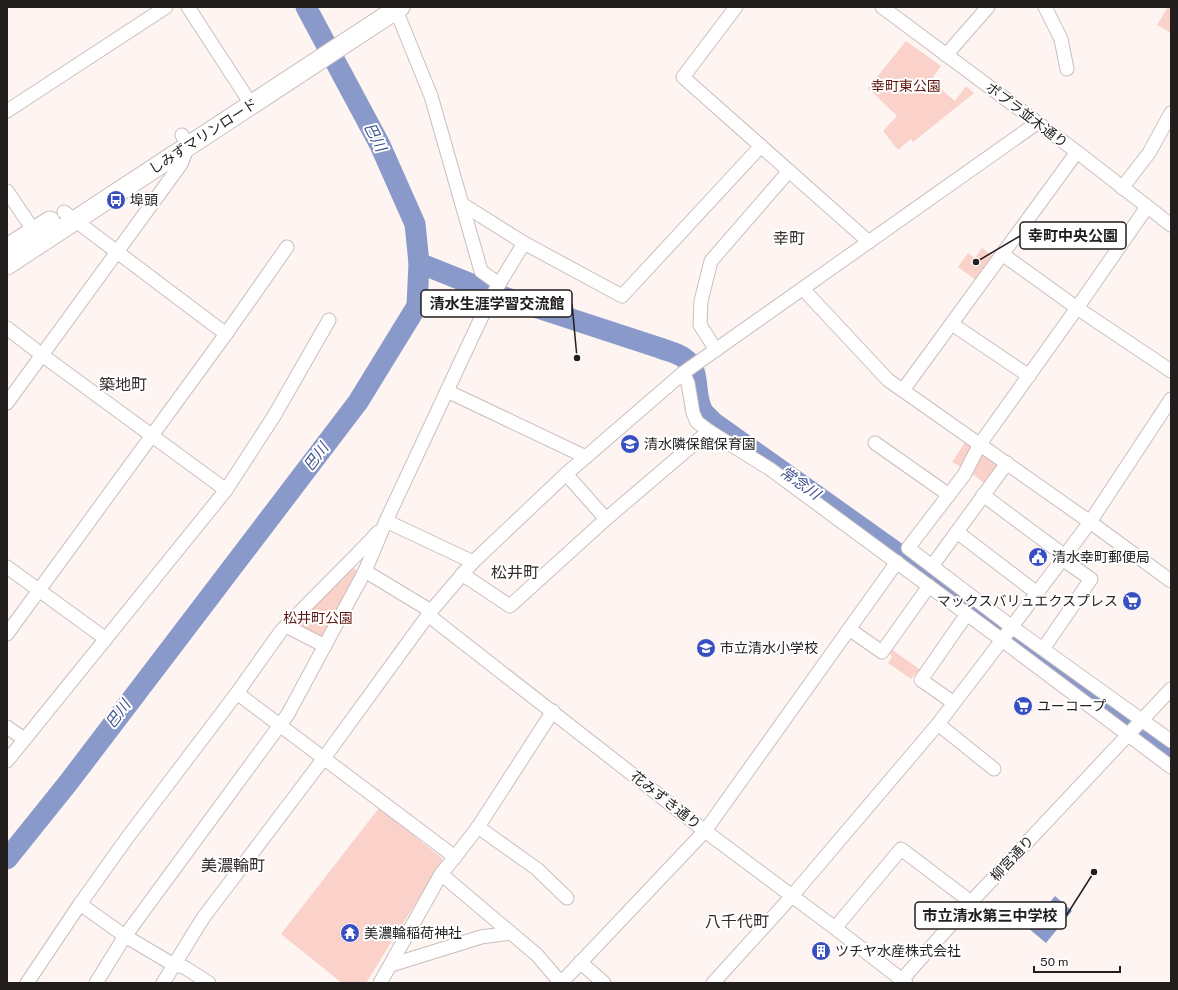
<svg xmlns="http://www.w3.org/2000/svg" width="1178" height="990" font-family="'Public Sans','Noto Sans JP',sans-serif">
	<style>
		.green { fill: #fad2ca }
		.water { fill: #8899ca }
		.lines { fill: none; stroke-linecap: round; stroke-linejoin: round }
		.river { stroke: #8899ca; stroke-width: 21 }
		.minor-casing { stroke: #c9bfbd; stroke-width: 15 }
		.highway-casing { stroke: #c9bfbd; stroke-width: 21 }
		.minor { stroke: #fff; stroke-width: 13 }
		.highway { stroke: #fff; stroke-width: 19 }
		.labels { text-anchor: middle; stroke-width: 4; stroke-linejoin: round; paint-order: stroke }
		.park-label { font-size: 14px; fill: #601910; stroke: #fff }
		.street-label { font-size: 14px; fill: #211e1d; stroke: #fff }
		.poi-label { font-size: 14px; fill: #211e1d; stroke: #fff; text-anchor: start }
		.water-label { font-size: 15px; font-style: italic; fill: #405291; stroke: #fff }
		.quarter-label { font-size: 16px; fill: #352d2c; stroke: #fff }
		.leader { fill: none; stroke: #211e1d; stroke-width: 1.5 }
		.callout-dot { fill: #211e1d; stroke: #fff; stroke-width: 1.5 }
		.callout { fill: #fff; stroke: #211e1d; stroke-width: 1.5 }
		.callout-label { font-size: 15px; text-anchor: middle; font-weight: bold; fill: #211e1d }
	</style>
	<rect width="100%" height="100%" fill="#fef4f2"/>
	<g class="green">
		<polygon points="1168,7 1171,7 1171,33 1157,25"/>
		<polygon points="906,41 941,66 933,77 943,91 955,101 966,86 974,93 913,142 911,139 898,150 883,131 897,116 868,88"/>
		<polygon points="982,248 995,258 977,281 958,267 968,253 975,258"/>
		<polygon points="966,441 970,444 971,449 961,467 952,462"/>
		<polygon points="983,454 997,463 998,469 987,485 971,473 978,456"/>
		<polygon points="349,566 361,572 322,641 292,623"/>
		<polygon points="891,649 922,671 916,673 911,679 888,663 892,657 890,654"/>
		<polygon points="379,808 443,859 366,983 342,983 281,934"/>
	</g>
	<polygon class="water" points="1055,896 1072,911 1046,943 1028,928"/>
	<g class="lines">
		<g class="river">
			<path d="M 419,263 L 504,297 L 660,348 C 667,351 678,353 684,358 C 703,371 692,396 704,413 C 707,416 710,419 713,422 L 938,582 L 1063,674 L 1089,696 L 1171,755"/>
			<polyline points="7,859 68,783 358,402 417,306 419,263 415,224 380,145 306,7"/>
		</g>
		<g class="minor-casing">
			<g id="minor">
				<polyline points="188,7 251,104"/>
				<polyline points="736,7 683,77 869,242"/>
				<polyline points="882,7 1077,152 1171,225"/>
				<polyline points="1045,7 1061,39 1067,69"/>
				<polyline points="396,10 431,96 481,271 499,284"/>
				<polyline points="946,55 988,7"/>
				<polyline points="7,111 166,7"/>
				<polyline points="1122,188 1149,153 1171,113"/>
				<polyline points="7,191 34,231"/>
				<polyline points="462,204 524,243 622,296 761,146"/>
				<polyline points="1147,207 1077,308 980,444 964,475 908,548 1012,627 1171,741"/>
				<polyline points="64,212 226,334"/>
				<polyline points="1002,254 1077,308 1171,371"/>
				<polyline points="803,289 888,380 1090,522 1171,581"/>
				<polyline points="952,324 1029,376"/>
				<polyline points="7,328 42,355 226,490"/>
				<polyline points="716,350 700,325 701,301 711,261 789,171"/>
				<polyline points="683,373 688,383 693,413 697,422 709,431 770,469 1002,640 1171,767"/>
				<polyline points="903,390 1077,152"/>
				<polyline points="447,391 586,457"/>
				<polyline points="7,403 181,164 188,146 182,135"/>
				<polyline points="875,443 949,495"/>
				<polyline points="566,474 606,519"/>
				<polyline points="983,495 1065,556"/>
				<polyline points="386,521 473,562"/>
				<polyline points="957,532 1037,593"/>
				<polyline points="932,566 1007,463"/>
				<polyline points="7,567 106,639"/>
				<polyline points="365,571 431,611"/>
				<polyline points="462,574 510,606 606,519 709,431"/>
				<polyline points="428,615 705,831 835,928 906,983"/>
				<polyline points="286,626 325,646"/>
				<polyline points="849,629 882,652 929,586"/>
				<polyline points="7,634 226,334 287,247"/>
				<polyline points="1043,649 1091,579 1062,559"/>
				<polyline points="237,693 455,857 441,874 537,955 561,983"/>
				<polyline points="954,703 921,680 967,614"/>
				<polyline points="938,724 994,769"/>
				<polyline points="7,727 24,739"/>
				<polyline points="7,761 226,490 274,416 329,320"/>
				<polyline points="478,827 537,869 567,898"/>
				<polyline points="455,857 478,827 553,711"/>
				<polyline points="80,904 125,936 174,965 184,967 209,983"/>
				<polyline points="835,928 901,849 971,902"/>
				<polyline points="580,962 604,983"/>
				<polyline points="391,965 481,937 511,933"/>
				<polyline points="27,983 80,904 127,838 237,693 281,631 369,542 378,532"/>
				<polyline points="96,983 125,936 288,714 365,571 386,521 490,299 524,243"/>
				<polyline points="163,983 203,918 324,758 431,611 473,562 566,474 683,373 1037,123"/>
				<polyline points="380,983 441,874"/>
				<polyline points="561,983 705,831 897,562"/>
				<polyline points="713,983 792,896 938,724 1002,640 1090,522 1171,399"/>
				<polyline points="899,983 971,902 1171,689"/>
			</g>
		</g>
		<g class="highway-casing">
			<g id="highway">
				<polyline points="7,248 50,221"/>
				<polyline points="7,265 400,7"/>
			</g>
		</g>
		<use href="#minor" class="minor"/>
		<use href="#highway" class="highway"/>
	</g>
	<defs>
		<g id="bus-disc" transform="scale(1)"><circle r="9.5" fill="#384fc1" stroke="#fff"/><path d="M-5-6H5V4H4V6H2V4H-2V6H-4V4H-5ZM-3.5-4V0h7V-4ZM-3.5 1.2v1.5H-2V1.2ZM2 1.2v1.5H3.5V1.2Z" fill="#fff"/></g>
		<g id="school-disc" transform="scale(1)"><circle r="9.5" fill="#384fc1" stroke="#fff"/><path d="M0-5L7-2L0 1L-7-2ZM-4 1L0 2.5L4 1V4Q0 6-4 4Z" fill="#fff"/></g>
		<g id="civic-disc" transform="scale(1)"><circle r="9.5" fill="#384fc1" stroke="#fff"/><path d="M-.6-6.5H3V-4.5H.6V-3L4-1V1h2V6H-6V1h2V-1L-.6-3ZM-1.2 2.5V6h2.4V2.5Z" fill="#fff"/></g>
		<g id="supermarket-disc" transform="scale(1)"><circle r="9.5" fill="#384fc1" stroke="#fff"/><path d="M-6-5.5h2.5l.6 2H6L4.5 2H-2.5L-4.4-4H-6ZM-1.5 3.2a1.3 1.3 0 1 0 .1 0ZM3 3.2a1.3 1.3 0 1 0 .1 0Z" fill="#fff"/></g>
		<g id="temple-disc" transform="scale(1)"><circle r="9.5" fill="#384fc1" stroke="#fff"/><path d="M0-6L5-2H3V0L6.5 2.5H4V6H1.5V3h-3V6H-4V2.5H-6.5L-3 0V-2H-5Z" fill="#fff"/></g>
		<g id="building-disc" transform="scale(1)"><circle r="9.5" fill="#384fc1" stroke="#fff"/><path d="M-4-6H4V6H1V3H-1V6H-4ZM-2.5-4.3h1.7v1.8h-1.7ZM.8-4.3h1.7v1.8H.8ZM-2.5-1h1.7V.8h-1.7ZM.8-1h1.7V.8H.8Z" fill="#fff"/></g>
	</defs>
	<g fill-rule="evenodd">
		<use href="#bus-disc" x="116" y="200"/>
		<use href="#school-disc" x="630" y="444"/>
		<use href="#civic-disc" x="1038" y="557"/>
		<use href="#supermarket-disc" x="1132" y="601"/>
		<use href="#school-disc" x="706" y="648"/>
		<use href="#supermarket-disc" x="1023" y="706"/>
		<use href="#temple-disc" x="350" y="933"/>
		<use href="#building-disc" x="821" y="951"/>
	</g>
	<g class="labels">
		<g class="park-label">
			<text x="906" y="91">幸町東公園</text>
			<text x="318" y="623">松井町公園</text>
		</g>
		<g class="street-label">
			<text transform="translate(1027 115) rotate(37)" y="5">ポプラ並木通り</text>
			<text transform="translate(203 136) rotate(-33)" y="5">しみずマリンロード</text>
			<text transform="translate(666 800) rotate(38)" y="5">花みずき通り</text>
			<text transform="translate(1012 858) rotate(-47)" y="5">柳宮通り</text>
		</g>
		<g class="poi-label">
			<text x="130" y="205">埠頭</text>
			<text x="644" y="449">清水隣保館保育園</text>
			<text x="1052" y="562">清水幸町郵便局</text>
			<text x="1118" y="606" text-anchor="end">マックスバリュエクスプレス</text>
			<text x="720" y="653">市立清水小学校</text>
			<text x="1037" y="711">ユーコープ</text>
			<text x="364" y="938">美濃輪稲荷神社</text>
			<text x="835" y="956">ツチヤ水産株式会社</text>
		</g>
		<g class="water-label">
			<text transform="translate(375 137) rotate(63)" y="5">巴川</text>
			<text transform="translate(316 457) rotate(-53)" y="5">巴川</text>
			<text transform="translate(800 483) rotate(35)" y="5">常念川</text>
			<text transform="translate(118 714) rotate(-53)" y="5">巴川</text>
		</g>
		<g class="quarter-label">
			<text x="789" y="244">幸町</text>
			<text x="123" y="390">築地町</text>
			<text x="515" y="578">松井町</text>
			<text x="233" y="871">美濃輪町</text>
			<text x="737" y="927">八千代町</text>
		</g>
	</g>
	<path class="leader" d="M976 262L1020 236M577 358L572 304M1094 872L1066 916"/>
	<g class="callout-dot">
		<circle cx="976" cy="262" r="4"/>
		<circle cx="577" cy="358" r="4"/>
		<circle cx="1094" cy="872" r="4"/>
	</g>
	<g class="callout">
		<rect x="1020" y="222" width="106" height="27" rx="4"/>
		<rect x="421" y="290" width="151" height="27" rx="4"/>
		<rect x="915" y="902" width="151" height="27" rx="4"/>
	</g>
	<g class="callout-label">
		<text x="1073" y="241">幸町中央公園</text>
		<text x="497" y="309">清水生涯学習交流館</text>
		<text x="990" y="921">市立清水第三中学校</text>
	</g>
	<rect width="1178" height="990" fill="none" stroke="#211e1d" stroke-width="16"/>
	<path d="M1034 966v6h86v-6" fill="none" stroke="#211e1d" stroke-width="2"/>
	<text x="1040" y="966" font-size="12" fill="#211e1d" stroke="#ffffff" stroke-width="3" paint-order="stroke">50 m</text>
</svg>
